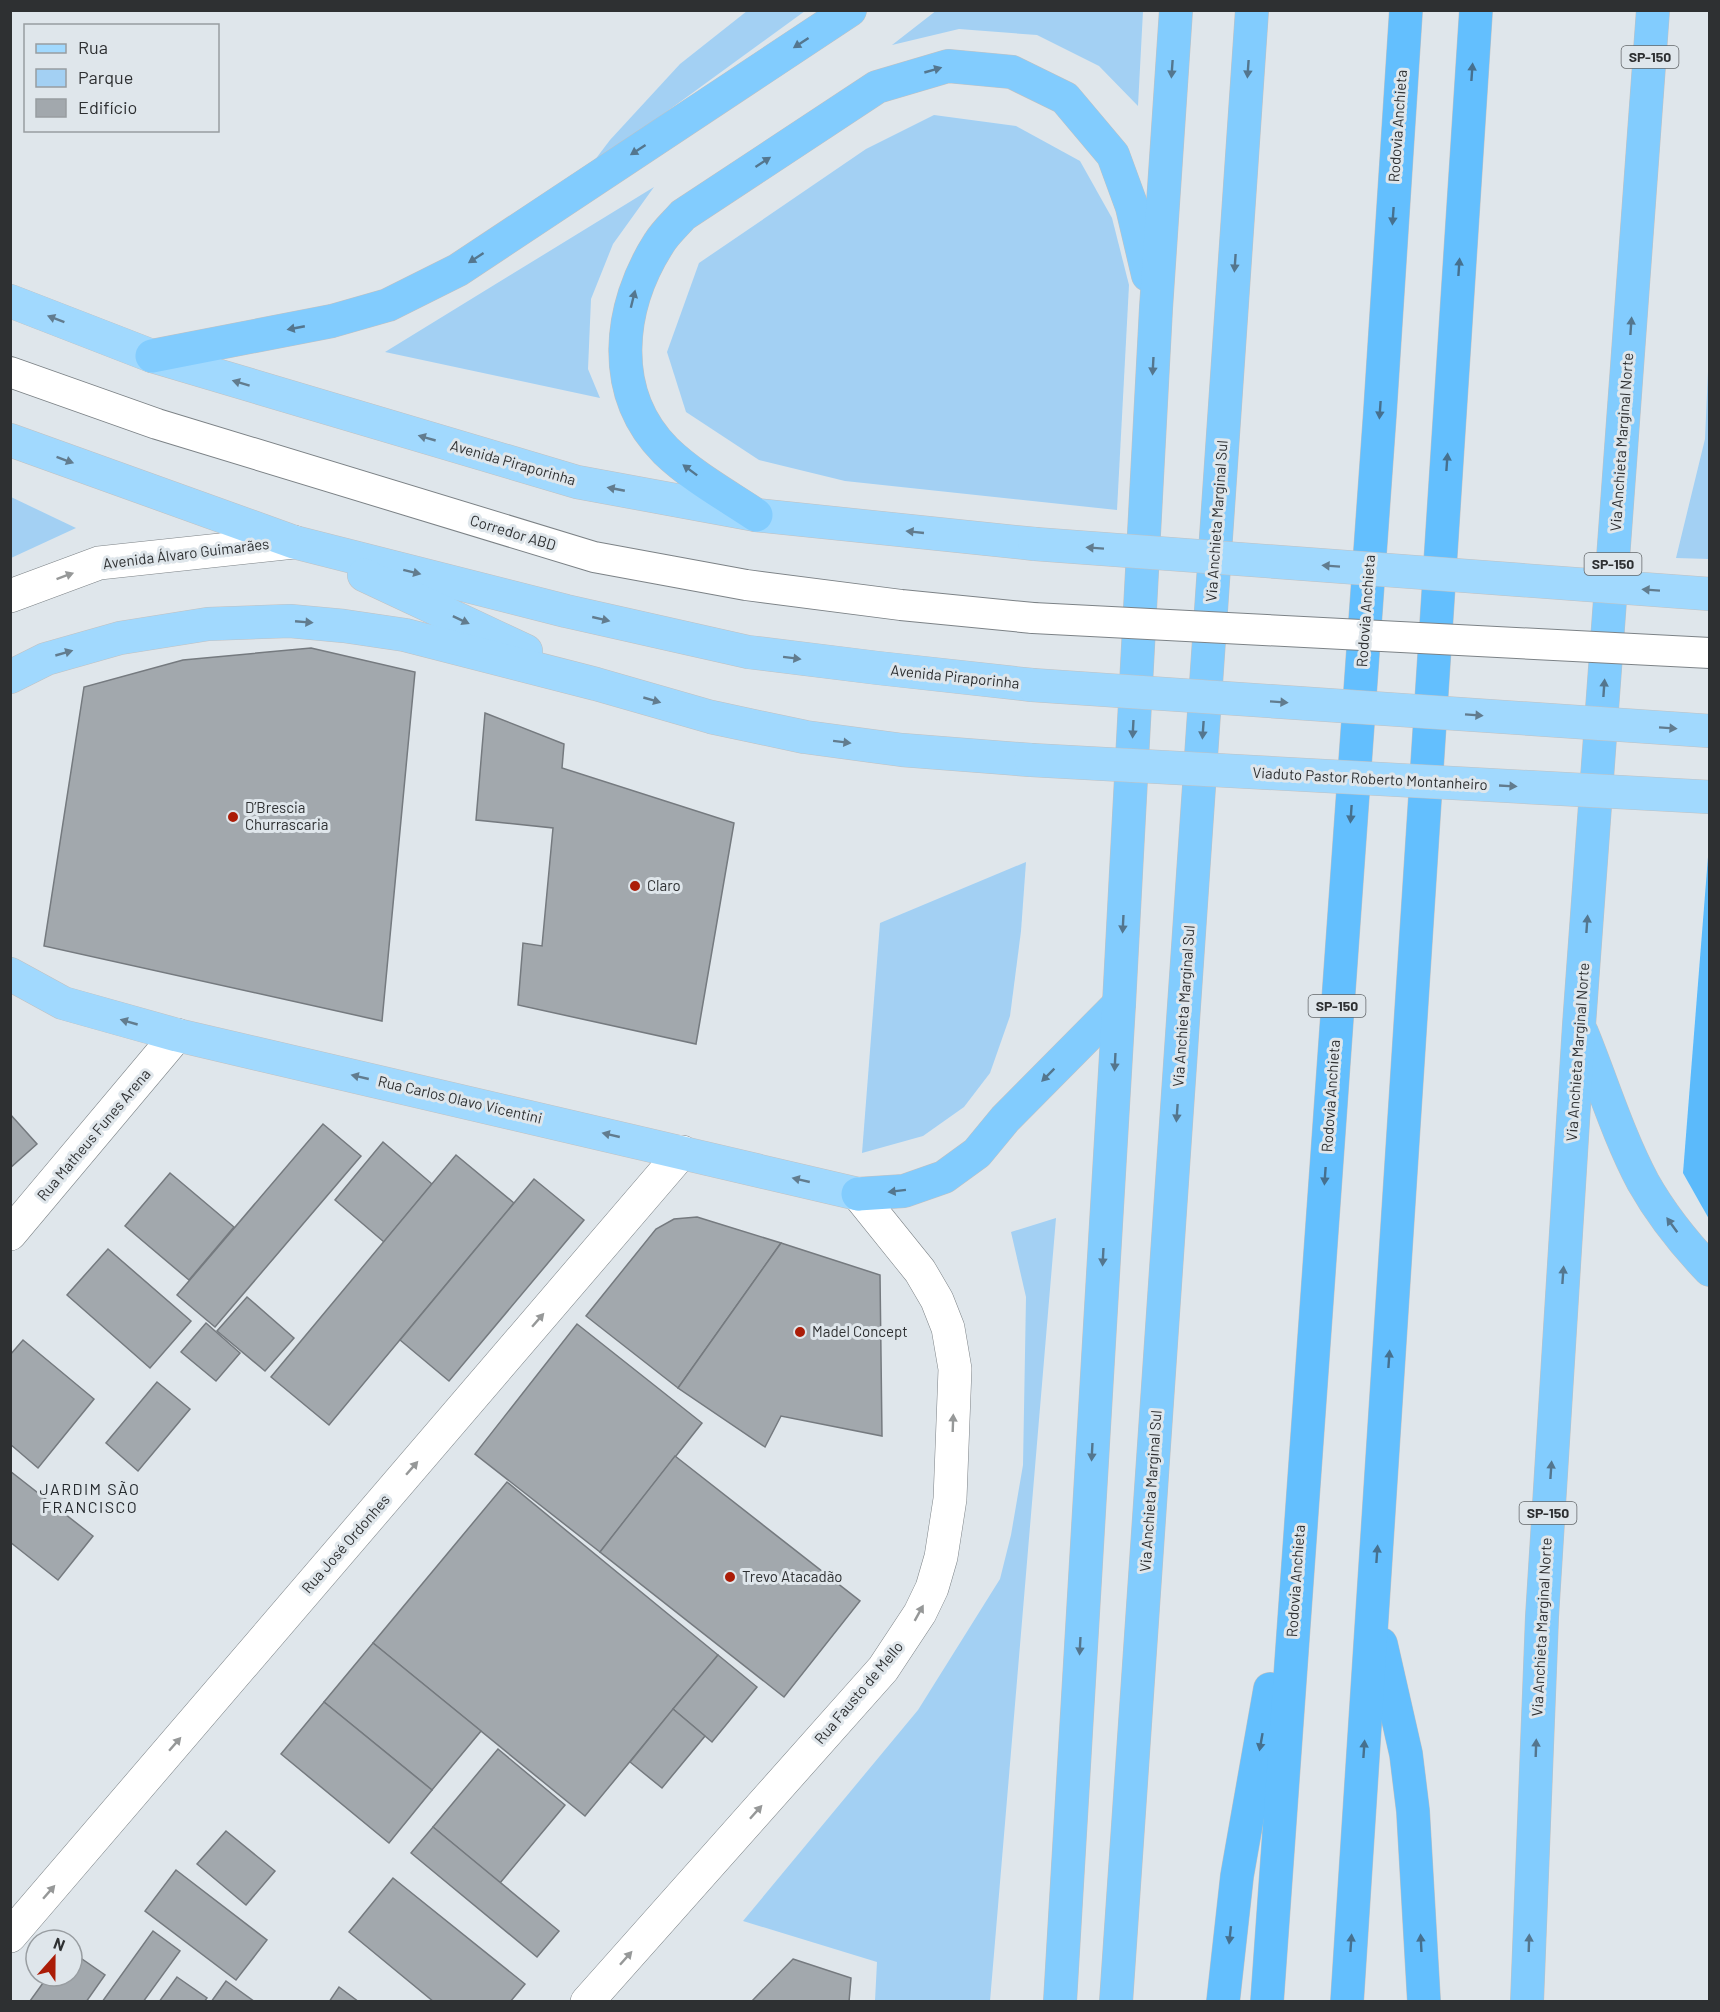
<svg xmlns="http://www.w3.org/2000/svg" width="1720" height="2012" font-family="Barlow,sans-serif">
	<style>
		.green { fill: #a3d0f3 }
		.forest { fill: #5bbafb }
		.building { fill: #a2a8ad; stroke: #757a7f; stroke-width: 1.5 }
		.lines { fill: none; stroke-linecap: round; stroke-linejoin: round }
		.service-casing { stroke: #7c8286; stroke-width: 32 }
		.minor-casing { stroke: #7c8286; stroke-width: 34 }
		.tertiary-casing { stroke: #7c8286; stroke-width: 34 }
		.primary-casing { stroke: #c0c1c2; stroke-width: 34 }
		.trunk-casing { stroke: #c0c1c2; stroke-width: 34 }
		.motorway-casing { stroke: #c0c1c2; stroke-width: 34 }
		.service { stroke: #fff; stroke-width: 30 }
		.minor { stroke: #fff; stroke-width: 33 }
		.tertiary { stroke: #fff; stroke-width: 33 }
		.primary { stroke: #a1d9fe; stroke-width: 33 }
		.trunk { stroke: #82ccfe; stroke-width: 33 }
		.motorway { stroke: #63bffe; stroke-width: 33 }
		.service-bridge-casing { stroke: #7c8286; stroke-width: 32; stroke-linecap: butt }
		.primary-bridge-casing { stroke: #c0c1c2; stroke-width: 34; stroke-linecap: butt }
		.service-bridge { stroke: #fff; stroke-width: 30 }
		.primary-bridge { stroke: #a1d9fe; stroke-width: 33 }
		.oneway { fill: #54768e }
		.oneway2 { fill: #46708e }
		.oneway3 { fill: #627c8e }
		.oneway4 { fill: #969898 }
		.poi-dot { fill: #ab1c07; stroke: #dfe6eb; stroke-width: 2 }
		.labels { text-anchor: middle; stroke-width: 6; stroke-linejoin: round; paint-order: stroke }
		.shield { fill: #dfe6eb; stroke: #63676a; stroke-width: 1.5 }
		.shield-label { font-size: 14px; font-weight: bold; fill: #2e3032 }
		.street-label { font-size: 15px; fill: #2e3032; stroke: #dfe6eb }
		.poi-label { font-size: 15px; fill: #2e3032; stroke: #dfe6eb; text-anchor: start }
		.neighbourhood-label { font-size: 16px; letter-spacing: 1.5px; fill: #252a2e; stroke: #dfe6eb }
	</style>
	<rect width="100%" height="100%" fill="#dfe6eb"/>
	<g class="green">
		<polygon points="937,10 1143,11 1138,106 1099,66 1037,35 959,29 892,45"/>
		<polygon points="747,11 805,11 588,169 610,140 680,64"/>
		<polygon points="934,115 1016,126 1080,161 1112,218 1129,285 1117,510 845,481 759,460 686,412 667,352 699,263 866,149"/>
		<polygon points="654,187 613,244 591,299 588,369 600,398 385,352"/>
		<polygon points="1709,349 1709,559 1676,558 1705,439"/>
		<polygon points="11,497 76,528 11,558"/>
		<polygon points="1026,862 1021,931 1010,1016 990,1073 964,1107 923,1136 862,1153 880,923"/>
		<polygon points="1056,1218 990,2001 875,2001 877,1962 743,1921 918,1710 1000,1579 1011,1535 1023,1465 1026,1297 1011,1232"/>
	</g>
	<polygon class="forest" points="1708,857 1710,857 1709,1219 1683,1173"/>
	<g class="building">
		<polygon points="311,648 415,672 382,1021 44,946 84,687 183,660"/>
		<polygon points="485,713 564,744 562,768 734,823 696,1044 518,1005 523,943 542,946 553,828 476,820"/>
		<polygon points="10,1114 37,1144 10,1168"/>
		<polygon points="323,1124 361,1156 215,1327 177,1295"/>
		<polygon points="383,1142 432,1184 384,1242 335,1200"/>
		<polygon points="456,1155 514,1203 329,1425 271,1377"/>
		<polygon points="170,1173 234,1227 189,1280 125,1226"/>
		<polygon points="534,1179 584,1220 449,1381 400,1340"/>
		<polygon points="697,1217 781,1243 678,1388 586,1316 656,1229 674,1219"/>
		<polygon points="781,1243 880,1275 882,1436 781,1416 765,1447 678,1388"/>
		<polygon points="108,1249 191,1321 150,1368 67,1295"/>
		<polygon points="247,1297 294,1338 265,1371 217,1331"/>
		<polygon points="206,1323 240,1353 216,1381 181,1352"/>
		<polygon points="577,1324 702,1423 600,1552 475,1454"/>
		<polygon points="23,1340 94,1399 38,1468 10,1444 10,1355"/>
		<polygon points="157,1382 190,1409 138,1471 106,1443"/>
		<polygon points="675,1456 860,1601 784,1697 600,1552"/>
		<polygon points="10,1471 93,1536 58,1580 10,1542"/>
		<polygon points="507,1482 718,1655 585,1816 373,1643"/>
		<polygon points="373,1643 481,1731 432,1790 324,1702"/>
		<polygon points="718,1655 757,1687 712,1742 673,1709"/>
		<polygon points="324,1702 432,1790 389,1843 281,1754"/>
		<polygon points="673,1709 705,1736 662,1788 630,1762"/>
		<polygon points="498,1749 565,1805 500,1883 433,1827"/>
		<polygon points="433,1827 559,1931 537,1957 411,1853"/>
		<polygon points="226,1831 275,1871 246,1905 197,1864"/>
		<polygon points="176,1870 267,1940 236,1980 145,1911"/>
		<polygon points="393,1878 525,1984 510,2002 434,2002 349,1932"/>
		<polygon points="153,1931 180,1951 143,2002 102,2002"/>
		<polygon points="72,1952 105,1975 86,2002 30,2001 48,1976 72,1976"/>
		<polygon points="793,1959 851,1978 849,2002 751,2002"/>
		<polygon points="177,1977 207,1998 204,2002 159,2002"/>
		<polygon points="226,1981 255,2002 211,2002"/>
		<polygon points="339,1987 359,2002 329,2002"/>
	</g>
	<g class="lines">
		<g class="service-casing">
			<polyline id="service" points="10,372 157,424 594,557 746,585 901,605 1033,618"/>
		</g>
		<g class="minor-casing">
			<g id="minor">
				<polyline points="10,1234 177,1035"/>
				<polyline points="10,1936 682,1152"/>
				<polyline points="587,2002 883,1669 920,1613 932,1588 941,1557 950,1499 955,1369 948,1328 937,1300 920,1271 858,1194"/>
			</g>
		</g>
		<g class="tertiary-casing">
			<polyline id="tertiary" points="10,596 99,563 294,542"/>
		</g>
		<g class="primary-casing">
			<g id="primary">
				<polyline points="10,301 152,356 577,482 756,515 1035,544"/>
				<polyline points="10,440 294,542 566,611 748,652 878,668 1032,685"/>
				<polyline points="364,575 526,651"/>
				<polyline points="10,677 46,659 120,638 208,624 290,621 344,626 405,635 596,684 711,717 805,737 902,750 1031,760"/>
				<polyline points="10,974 63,1003 177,1035 858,1194"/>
			</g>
		</g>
		<g class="trunk-casing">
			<g id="trunk">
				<polyline points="152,356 332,321 388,305 458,270 850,10"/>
				<path d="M 756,515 C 726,495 692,476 666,451 C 608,393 618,307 659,243 C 665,233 675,224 683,215 L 877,87 L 948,66 L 1012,72 L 1065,98 L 1113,155 L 1132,207 L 1148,275"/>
				<path d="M 1582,1033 C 1602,1082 1618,1135 1643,1182 C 1661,1214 1684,1243 1710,1270"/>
				<polyline points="858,1194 904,1191 944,1177 977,1153 1005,1119 1119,1004"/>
				<polyline points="1060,2002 1119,1004 1156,308 1176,10"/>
				<polyline points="1116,2002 1252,10"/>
				<polyline points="1527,2002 1542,1617 1579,1025 1653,10"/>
			</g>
		</g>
		<g class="motorway-casing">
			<g id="motorway">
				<polyline points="1381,1644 1406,1754 1413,1811 1424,2002"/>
				<polyline points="1223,2002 1237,1876 1270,1689"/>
				<polyline points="1267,2002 1380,412 1406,10"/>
				<polyline points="1347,2002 1476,10"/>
			</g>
		</g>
		<use href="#service" class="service"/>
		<use href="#minor" class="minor"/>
		<use href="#tertiary" class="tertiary"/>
		<use href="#primary" class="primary"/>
		<use href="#trunk" class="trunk"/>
		<use href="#motorway" class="motorway"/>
		<g class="service-bridge-casing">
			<polyline id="service-bridge" points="1033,618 1710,653"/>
		</g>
		<g class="primary-bridge-casing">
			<g id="primary-bridge">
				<polyline points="1035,544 1710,594"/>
				<polyline points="1032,685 1710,731"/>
				<polyline points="1031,760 1710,797"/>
			</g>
		</g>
		<use href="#service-bridge" class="service-bridge"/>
		<use href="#primary-bridge" class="primary-bridge"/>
	</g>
	<defs><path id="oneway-solid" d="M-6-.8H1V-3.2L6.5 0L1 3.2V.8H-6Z" transform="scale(1.5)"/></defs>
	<g class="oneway">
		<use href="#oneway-solid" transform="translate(801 43) rotate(147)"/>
		<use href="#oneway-solid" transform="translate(1172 69) rotate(94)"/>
		<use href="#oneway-solid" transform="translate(1248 69) rotate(94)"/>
		<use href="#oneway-solid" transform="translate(933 70) rotate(-16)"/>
		<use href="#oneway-solid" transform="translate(638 150) rotate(147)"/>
		<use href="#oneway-solid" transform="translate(763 162) rotate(-33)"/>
		<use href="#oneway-solid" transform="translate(476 258) rotate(147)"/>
		<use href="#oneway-solid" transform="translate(1235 263) rotate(94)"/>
		<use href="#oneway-solid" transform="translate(633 299) rotate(-76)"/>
		<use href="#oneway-solid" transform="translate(1631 326) rotate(-86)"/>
		<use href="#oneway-solid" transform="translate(296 328) rotate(169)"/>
		<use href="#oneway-solid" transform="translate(1153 366) rotate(93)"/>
		<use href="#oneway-solid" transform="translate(690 470) rotate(-143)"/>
		<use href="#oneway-solid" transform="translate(1604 688) rotate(-86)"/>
		<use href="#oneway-solid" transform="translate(1133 729) rotate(93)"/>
		<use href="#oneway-solid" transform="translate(1203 730) rotate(94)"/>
		<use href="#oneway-solid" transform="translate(1123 924) rotate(93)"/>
		<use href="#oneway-solid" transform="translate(1587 924) rotate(-86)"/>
		<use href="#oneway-solid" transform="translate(1115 1062) rotate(93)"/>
		<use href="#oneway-solid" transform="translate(1048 1075) rotate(135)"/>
		<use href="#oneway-solid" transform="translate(1177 1113) rotate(94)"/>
		<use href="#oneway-solid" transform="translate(897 1191) rotate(173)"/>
		<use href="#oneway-solid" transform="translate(1672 1225) rotate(-126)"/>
		<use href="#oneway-solid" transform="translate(1103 1257) rotate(93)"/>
		<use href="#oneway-solid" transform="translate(1563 1275) rotate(-86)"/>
		<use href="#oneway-solid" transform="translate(1092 1452) rotate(93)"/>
		<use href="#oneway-solid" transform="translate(1551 1470) rotate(-86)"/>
		<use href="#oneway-solid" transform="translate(1080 1646) rotate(93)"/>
		<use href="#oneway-solid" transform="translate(1536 1748) rotate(-88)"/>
		<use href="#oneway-solid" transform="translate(1529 1943) rotate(-88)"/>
	</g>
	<g class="oneway2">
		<use href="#oneway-solid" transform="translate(1472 72) rotate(-86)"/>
		<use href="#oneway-solid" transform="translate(1393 216) rotate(94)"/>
		<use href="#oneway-solid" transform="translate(1459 267) rotate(-86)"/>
		<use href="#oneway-solid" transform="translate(1380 410) rotate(94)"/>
		<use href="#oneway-solid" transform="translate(1447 462) rotate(-86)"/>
		<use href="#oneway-solid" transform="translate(1351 814) rotate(94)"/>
		<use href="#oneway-solid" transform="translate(1325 1176) rotate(94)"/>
		<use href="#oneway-solid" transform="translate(1389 1359) rotate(-86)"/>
		<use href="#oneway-solid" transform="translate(1377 1554) rotate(-86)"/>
		<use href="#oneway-solid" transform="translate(1261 1742) rotate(100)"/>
		<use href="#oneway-solid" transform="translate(1364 1749) rotate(-86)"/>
		<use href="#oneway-solid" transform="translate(1230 1935) rotate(96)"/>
		<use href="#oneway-solid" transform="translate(1351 1943) rotate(-86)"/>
		<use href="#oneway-solid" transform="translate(1421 1943) rotate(-93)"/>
	</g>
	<g class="oneway3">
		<use href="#oneway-solid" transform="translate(56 319) rotate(-159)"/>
		<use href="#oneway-solid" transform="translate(241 383) rotate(-163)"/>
		<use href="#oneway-solid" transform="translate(427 438) rotate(-164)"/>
		<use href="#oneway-solid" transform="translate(65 460) rotate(20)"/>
		<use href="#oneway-solid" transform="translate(616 489) rotate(-169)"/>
		<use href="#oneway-solid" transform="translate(915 532) rotate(-174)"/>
		<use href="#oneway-solid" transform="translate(1095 548) rotate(-176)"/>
		<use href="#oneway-solid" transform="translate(1331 566) rotate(-176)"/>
		<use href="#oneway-solid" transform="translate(412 572) rotate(14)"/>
		<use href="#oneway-solid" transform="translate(1651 590) rotate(-176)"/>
		<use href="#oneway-solid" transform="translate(601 619) rotate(13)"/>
		<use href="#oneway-solid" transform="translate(461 620) rotate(25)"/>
		<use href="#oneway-solid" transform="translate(304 622) rotate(5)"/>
		<use href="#oneway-solid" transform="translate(64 653) rotate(-16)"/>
		<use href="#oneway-solid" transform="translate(792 658) rotate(7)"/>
		<use href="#oneway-solid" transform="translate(652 700) rotate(16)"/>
		<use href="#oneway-solid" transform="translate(1279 702) rotate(4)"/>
		<use href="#oneway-solid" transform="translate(1474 715) rotate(4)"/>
		<use href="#oneway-solid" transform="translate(1668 728) rotate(4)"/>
		<use href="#oneway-solid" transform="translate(842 742) rotate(7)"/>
		<use href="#oneway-solid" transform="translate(1508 786) rotate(3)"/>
		<use href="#oneway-solid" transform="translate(129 1022) rotate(-164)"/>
		<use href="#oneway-solid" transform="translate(360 1077) rotate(-167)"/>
		<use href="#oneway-solid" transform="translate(611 1135) rotate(-167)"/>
		<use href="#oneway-solid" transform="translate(801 1180) rotate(-167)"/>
	</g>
	<g class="oneway4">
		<use href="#oneway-solid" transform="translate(65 576) rotate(-20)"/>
		<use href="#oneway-solid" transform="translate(538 1320) rotate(-49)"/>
		<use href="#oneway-solid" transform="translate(953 1423) rotate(-88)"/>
		<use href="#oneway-solid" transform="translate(412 1468) rotate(-49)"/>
		<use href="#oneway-solid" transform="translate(919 1613) rotate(-61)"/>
		<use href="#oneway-solid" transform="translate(175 1744) rotate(-49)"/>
		<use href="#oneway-solid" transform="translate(756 1812) rotate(-48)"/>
		<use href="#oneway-solid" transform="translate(49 1892) rotate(-49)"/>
		<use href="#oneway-solid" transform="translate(626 1958) rotate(-48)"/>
	</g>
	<g class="poi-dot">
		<circle cx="233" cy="817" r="6"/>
		<circle cx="635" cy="886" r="6"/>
		<circle cx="800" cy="1332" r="6"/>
		<circle cx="730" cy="1577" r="6"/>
	</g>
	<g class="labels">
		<g class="shield">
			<rect x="1621.5" y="46" width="57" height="22" rx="4.5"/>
			<rect x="1584.5" y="553" width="57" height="22" rx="4.5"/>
			<rect x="1308.5" y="995" width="57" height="22" rx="4.5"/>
			<rect x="1519.5" y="1502" width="57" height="22" rx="4.5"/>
		</g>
		<g class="shield-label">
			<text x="1650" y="62">SP-150</text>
			<text x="1613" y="569">SP-150</text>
			<text x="1337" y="1011">SP-150</text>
			<text x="1548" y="1518">SP-150</text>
		</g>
		<g class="street-label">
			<text transform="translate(1398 126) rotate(-86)" y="5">Rodovia Anchieta</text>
			<text transform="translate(1622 442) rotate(-86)" y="5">Via Anchieta Marginal Norte</text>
			<text transform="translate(513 463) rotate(16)" y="5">Avenida Piraporinha</text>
			<text transform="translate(1217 521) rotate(-86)" y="5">Via Anchieta Marginal Sul</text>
			<text transform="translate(513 533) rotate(17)" y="5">Corredor ABD</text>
			<text transform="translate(186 554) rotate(-7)" y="5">Avenida Álvaro Guimarães</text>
			<text transform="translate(1366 611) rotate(-86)" y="5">Rodovia Anchieta</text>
			<text transform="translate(955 677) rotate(6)" y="5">Avenida Piraporinha</text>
			<text transform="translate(1370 779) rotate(3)" y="5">Viaduto Pastor Roberto Montanheiro</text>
			<text transform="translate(1184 1006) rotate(-86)" y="5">Via Anchieta Marginal Sul</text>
			<text transform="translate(1578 1052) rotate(-86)" y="5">Via Anchieta Marginal Norte</text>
			<text transform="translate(1331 1096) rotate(-86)" y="5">Rodovia Anchieta</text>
			<text transform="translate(460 1100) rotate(13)" y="5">Rua Carlos Olavo Vicentini</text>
			<text transform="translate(94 1135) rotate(-50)" y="5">Rua Matheus Funes Arena</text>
			<text transform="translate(1151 1491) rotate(-86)" y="5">Via Anchieta Marginal Sul</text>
			<text transform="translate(346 1544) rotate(-49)" y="5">Rua José Ordonhes</text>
			<text transform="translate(1296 1581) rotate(-86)" y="5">Rodovia Anchieta</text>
			<text transform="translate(1542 1627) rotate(-87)" y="5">Via Anchieta Marginal Norte</text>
			<text transform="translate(859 1693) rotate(-50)" y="5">Rua Fausto de Mello</text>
		</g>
		<g class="poi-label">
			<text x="245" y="813">D’Brescia<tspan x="245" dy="17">Churrascaria</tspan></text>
			<text x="647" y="891">Claro</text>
			<text x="812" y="1337">Madel Concept</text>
			<text x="742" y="1582">Trevo Atacadão</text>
		</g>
		<g class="neighbourhood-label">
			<text x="90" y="1495">JARDIM SÃO<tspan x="90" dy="18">FRANCISCO</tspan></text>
		</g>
	</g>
	<rect width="1720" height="2012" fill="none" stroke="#2e3032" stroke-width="24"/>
	<rect x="24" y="24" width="195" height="108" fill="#dfe6eb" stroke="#989da1" stroke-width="1.5"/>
	<rect x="36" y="44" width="30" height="9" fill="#a1d9fe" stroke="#989da1" stroke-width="1.5"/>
	<text x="78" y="54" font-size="18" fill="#2e3032">Rua</text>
	<rect x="36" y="69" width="30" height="18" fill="#a3d0f3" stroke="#989da1" stroke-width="1.5"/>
	<text x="78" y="84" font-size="18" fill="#2e3032">Parque</text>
	<rect x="36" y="99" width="30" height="18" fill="#a2a8ad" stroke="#989da1" stroke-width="1.5"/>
	<text x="78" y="114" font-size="18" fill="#2e3032">Edifício</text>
	<g transform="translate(54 1958) rotate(21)"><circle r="28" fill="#dfe6eb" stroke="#989da1" stroke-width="1.5"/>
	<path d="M0-4.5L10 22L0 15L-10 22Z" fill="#ab1c07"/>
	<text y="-9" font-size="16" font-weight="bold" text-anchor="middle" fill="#2e3032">N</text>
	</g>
</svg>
